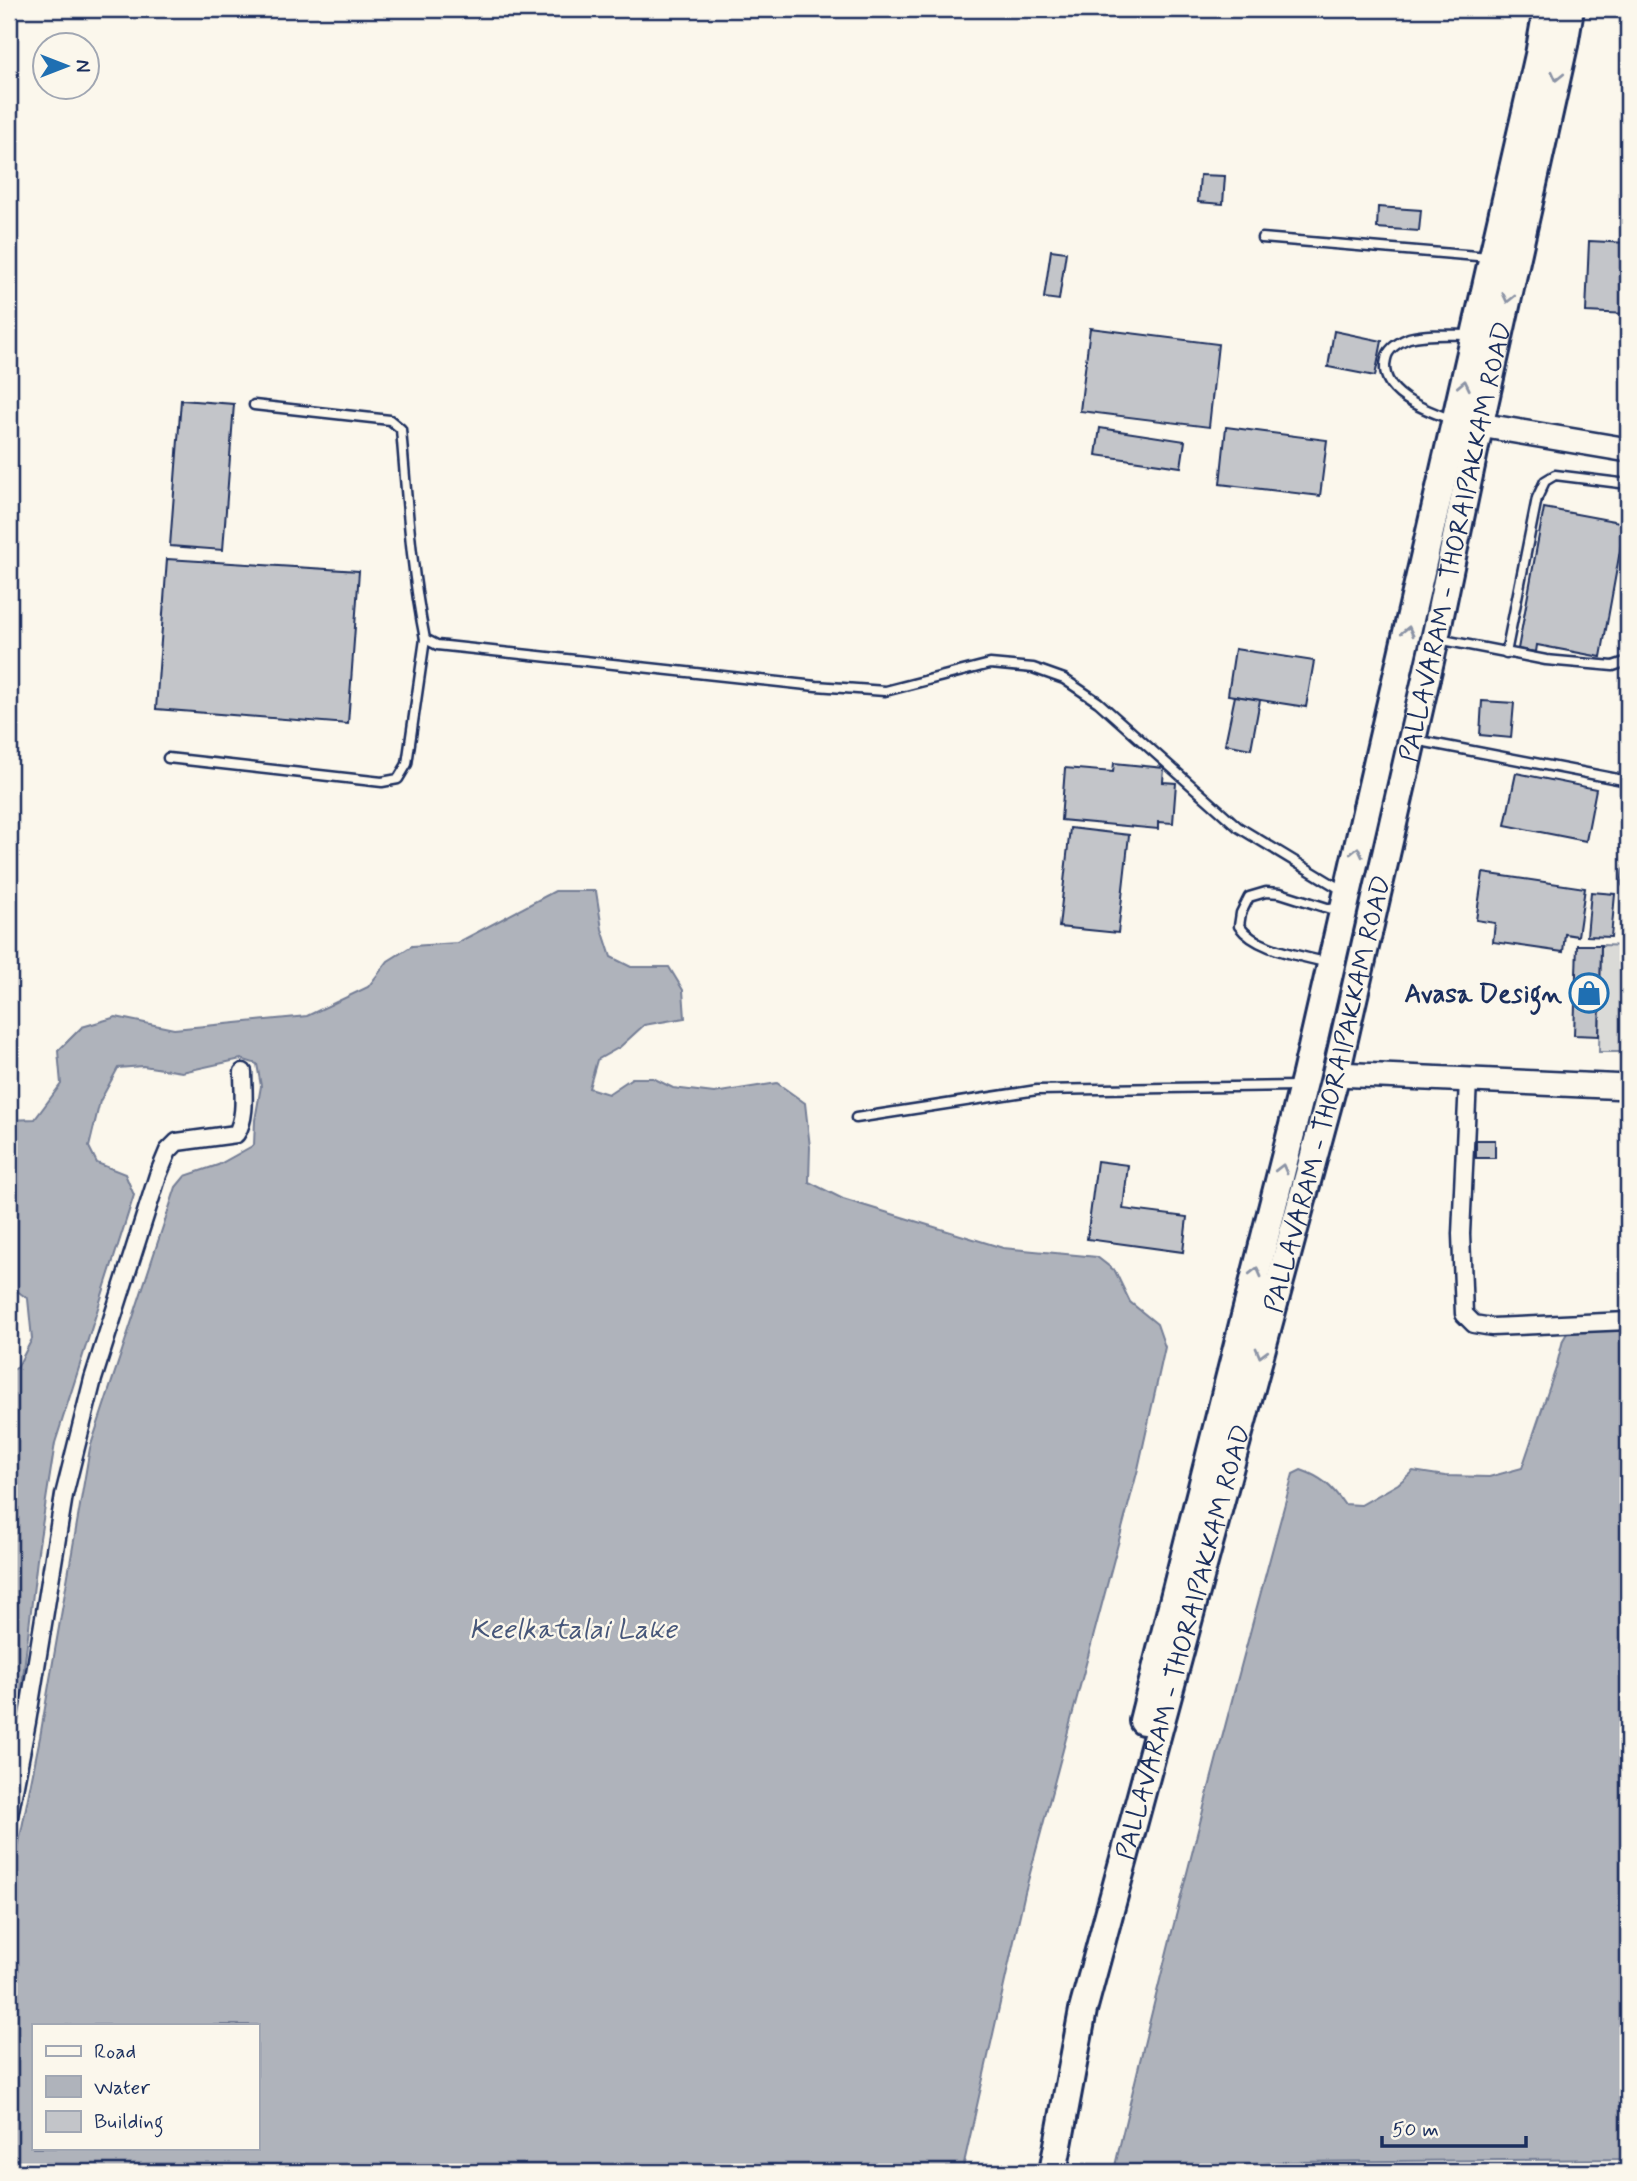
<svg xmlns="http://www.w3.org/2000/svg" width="1637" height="2181" font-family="Mynerve,sans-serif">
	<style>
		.green { fill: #dadad7; stroke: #7a849a; stroke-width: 2 }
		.water { fill: #afb3bb; stroke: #747e96; stroke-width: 2; fill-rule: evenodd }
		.building { fill: #c3c5c9; stroke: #1b2f5e; stroke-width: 2 }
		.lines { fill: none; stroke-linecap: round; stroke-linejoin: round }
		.lane-casing { stroke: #1b2f5e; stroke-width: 13 }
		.street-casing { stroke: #1b2f5e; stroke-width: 21 }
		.secondary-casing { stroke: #1b2f5e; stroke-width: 28 }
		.primary-casing { stroke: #1b2f5e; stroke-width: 32 }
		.lane { stroke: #fbf7ec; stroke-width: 8 }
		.street { stroke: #fbf7ec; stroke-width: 16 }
		.secondary { stroke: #fbf7ec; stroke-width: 23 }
		.primary { stroke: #fbf7ec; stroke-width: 26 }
		.oneway { stroke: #8b93a5 }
		.labels { text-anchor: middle; stroke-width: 5; stroke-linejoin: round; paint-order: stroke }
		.street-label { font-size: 26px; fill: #1b2f5e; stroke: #fbf7ec }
		.poi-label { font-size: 26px; font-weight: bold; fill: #1b2f5e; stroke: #fbf7ec; text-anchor: end }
		.water-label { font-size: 28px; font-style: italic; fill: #47577a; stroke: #fbf7ec }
	</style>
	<rect width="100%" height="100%" fill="#fbf7ec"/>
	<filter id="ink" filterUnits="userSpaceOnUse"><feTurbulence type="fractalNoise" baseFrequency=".0143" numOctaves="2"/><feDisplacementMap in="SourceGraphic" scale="14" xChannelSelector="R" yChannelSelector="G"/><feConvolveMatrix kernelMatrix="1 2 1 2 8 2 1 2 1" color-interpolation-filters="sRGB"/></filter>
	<g filter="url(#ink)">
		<polygon class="green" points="1601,945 1628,946 1628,1052 1599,1052"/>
		<g class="water">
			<path d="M 555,891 L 596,891 L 602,929 L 611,957 L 631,967 L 669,967 L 683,990 L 685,1018 L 644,1025 L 620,1047 L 597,1060 L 589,1088 L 608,1094 L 632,1078 L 653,1078 L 673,1088 L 714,1093 L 777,1083 L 805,1103 L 810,1147 L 809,1182 L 843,1199 L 1003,1248 L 1097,1257 L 1115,1271 L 1130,1302 L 1157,1324 L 1165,1347 L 1138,1469 L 1025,1892 L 962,2172 L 9,2172 L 9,1893 L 40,1737 L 90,1448 L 176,1187 L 185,1176 L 218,1165 L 254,1145 L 255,1120 L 261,1086 L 257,1064 L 241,1059 L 182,1072 L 143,1066 L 118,1068 L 100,1101 L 89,1147 L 97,1163 L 125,1174 L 134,1195 L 55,1443 L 38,1551 L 20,1703 L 9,1768 L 9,1371 L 17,1368 L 32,1339 L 28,1299 L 9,1285 L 9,1120 L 35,1119 L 61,1084 L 58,1051 L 82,1027 L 116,1017 L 174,1029 L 307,1016 L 368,987 L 388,961 L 412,946 L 457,943 ZM 33,2025 L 257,2025 L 257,2148 L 33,2148 Z"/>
			<path d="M 1621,1328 L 1628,1371 L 1628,2159 L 1279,2162 L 1198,2172 L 1142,2172 L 1115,2166 C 1169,1934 1230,1704 1293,1474 L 1301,1470 C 1321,1477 1332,1486 1344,1504 L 1361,1505 L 1398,1484 L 1413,1471 L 1445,1476 L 1489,1477 L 1522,1468 L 1556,1368 L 1563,1340 L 1569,1330 Z"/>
		</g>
		<g class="building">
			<polygon points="1200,175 1225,176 1223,204 1198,202"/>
			<polygon points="1378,207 1421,210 1419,231 1377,228"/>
			<polygon points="1589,241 1628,243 1628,314 1586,312"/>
			<polygon points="1051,250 1066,252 1059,300 1044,298"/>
			<polygon points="1090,328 1218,344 1209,427 1080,411"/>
			<polygon points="1334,331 1382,341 1375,376 1328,367"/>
			<polygon points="181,400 234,404 223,550 170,546"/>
			<polygon points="1226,427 1327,440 1320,496 1220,484"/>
			<polygon points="1100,428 1185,441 1181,467 1096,455"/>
			<polygon points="1544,508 1625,523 1601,657 1537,645 1536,652 1518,649"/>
			<polygon points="167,559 359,571 348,724 156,709"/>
			<polygon points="1235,649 1314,661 1306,707 1228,695"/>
			<polygon points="1235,696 1260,700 1251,749 1225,744"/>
			<polygon points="1482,701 1514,703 1511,738 1480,735"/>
			<polygon points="1114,763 1164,768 1163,782 1176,783 1173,823 1158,822 1158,829 1061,820 1065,768 1113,772"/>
			<polygon points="1516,773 1596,789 1586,841 1505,825"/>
			<polygon points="1070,828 1129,835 1118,933 1059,927"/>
			<polygon points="1483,873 1585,888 1578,936 1565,934 1563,952 1493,942 1495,923 1476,920"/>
			<polygon points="1591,892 1615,894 1611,937 1587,936"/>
			<polygon points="1577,945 1601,945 1599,1036 1574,1035"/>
			<rect x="1476" y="1140" width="19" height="18"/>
			<polygon points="1097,1161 1128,1165 1123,1209 1187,1217 1183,1252 1087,1239"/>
		</g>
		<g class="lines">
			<g class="lane-casing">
				<g id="lane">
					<polyline points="1262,238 1489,257"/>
					<path d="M 254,405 L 390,420 L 401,429 C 407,499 411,570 425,639 L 437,645 L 816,686 L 885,691 L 990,664 L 1033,668 L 1064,679 L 1098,702 L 1238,827 L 1342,890"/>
					<path d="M 1453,420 C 1428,411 1377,394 1386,359 C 1388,348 1399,342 1409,338 C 1429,333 1450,335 1470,335"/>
					<polyline points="1438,639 1546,660 1613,666 1628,661"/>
					<polyline points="1506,653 1537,498 1545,481 1555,475 1628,484"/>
					<polyline points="1415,740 1628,781"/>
					<polyline points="168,758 382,782 398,779 407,764 425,639"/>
					<polyline points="1627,883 1628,872"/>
					<path d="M 1329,963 C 1300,955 1257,951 1239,926 L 1241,913 L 1249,897 L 1266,892 L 1280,893 L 1340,912"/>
					<polyline points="856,1118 1037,1090 1299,1086"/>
				</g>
			</g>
			<g class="street-casing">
				<g id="street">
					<polyline points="1468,1080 1461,1234 1464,1314 1474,1324 1492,1327 1628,1321"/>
					<path d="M 9,1816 L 27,1722 L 64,1495 L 93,1379 L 158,1175 L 168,1151 L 177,1142 L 236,1134 C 247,1117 243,1091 243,1072"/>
				</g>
			</g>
			<g class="secondary-casing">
				<g id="secondary">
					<polyline points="1462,422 1628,450"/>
					<polyline points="1336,1074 1628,1087"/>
				</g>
			</g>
			<g class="primary-casing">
				<g id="primary">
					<polyline points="1143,1721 1306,1074 1539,55 1547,9"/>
					<path id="s1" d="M 1053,2172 L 1083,2010 L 1336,1074 L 1435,639 L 1479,427 L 1564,45 L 1570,9"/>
				</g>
			</g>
			<use href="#lane" class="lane"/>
			<use href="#street" class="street"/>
			<use href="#secondary" class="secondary"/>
			<use href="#primary" class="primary"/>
		</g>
		<defs><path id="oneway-chevron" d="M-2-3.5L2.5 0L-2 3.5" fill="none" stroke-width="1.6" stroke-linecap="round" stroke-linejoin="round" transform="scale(1.75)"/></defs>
		<g class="oneway">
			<use href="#oneway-chevron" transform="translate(1557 76) rotate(103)"/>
			<use href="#oneway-chevron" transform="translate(1508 298) rotate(103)"/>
			<use href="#oneway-chevron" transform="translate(1464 385) rotate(-78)"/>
			<use href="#oneway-chevron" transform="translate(1408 631) rotate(-77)"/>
			<use href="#oneway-chevron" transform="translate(1357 852) rotate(-77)"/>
			<use href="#oneway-chevron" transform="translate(1282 1169) rotate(-76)"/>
			<use href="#oneway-chevron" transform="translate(1256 1272) rotate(-76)"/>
			<use href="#oneway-chevron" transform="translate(1261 1353) rotate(105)"/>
		</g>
	</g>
	<defs>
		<g id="shop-ring" transform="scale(2.0125)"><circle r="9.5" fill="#fbf7ec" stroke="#1f6fb2" stroke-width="1.5"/><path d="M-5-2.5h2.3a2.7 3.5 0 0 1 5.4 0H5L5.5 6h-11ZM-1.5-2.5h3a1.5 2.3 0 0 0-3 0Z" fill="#1f6fb2"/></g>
	</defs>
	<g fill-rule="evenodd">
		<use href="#shop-ring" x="1589" y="993"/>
	</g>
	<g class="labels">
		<g class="street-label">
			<text dy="9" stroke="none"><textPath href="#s1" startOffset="1680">PALLAVARAM - THORAIPAKKAM ROAD</textPath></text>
			<text dy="9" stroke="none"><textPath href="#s1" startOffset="1113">PALLAVARAM - THORAIPAKKAM ROAD</textPath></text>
			<text dy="9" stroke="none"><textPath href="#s1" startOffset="546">PALLAVARAM - THORAIPAKKAM ROAD</textPath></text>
		</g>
		<g class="poi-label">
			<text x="1562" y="1002">Avasa Design</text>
		</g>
		<g class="water-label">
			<text x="573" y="1638">Keelkatalai Lake</text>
		</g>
	</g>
	<rect width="1637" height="2181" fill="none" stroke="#fbf7ec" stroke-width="35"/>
	<rect x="18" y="18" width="1602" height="2146" fill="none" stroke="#1b2f5e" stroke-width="2.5" filter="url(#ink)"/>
	<rect x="32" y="2024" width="228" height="126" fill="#fbf7ec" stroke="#a1a7b3" stroke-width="2"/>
	<rect x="46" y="2046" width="35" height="10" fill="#fbf7ec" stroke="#a1a7b3" stroke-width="2"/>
	<text x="94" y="2058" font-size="21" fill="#1b2f5e">Road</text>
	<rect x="46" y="2076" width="35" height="21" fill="#afb3bb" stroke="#a1a7b3" stroke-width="2"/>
	<text x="94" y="2094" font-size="21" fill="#1b2f5e">Water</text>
	<rect x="46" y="2111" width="35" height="21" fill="#c3c5c9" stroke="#a1a7b3" stroke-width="2"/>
	<text x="94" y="2128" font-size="21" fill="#1b2f5e">Building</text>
	<g transform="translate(66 66) rotate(90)"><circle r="33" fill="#fbf7ec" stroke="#a1a7b3" stroke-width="2"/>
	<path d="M0-5L12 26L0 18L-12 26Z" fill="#1f6fb2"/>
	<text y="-10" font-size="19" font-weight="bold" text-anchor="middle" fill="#1b2f5e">N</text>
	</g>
	<path d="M1382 2136v10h144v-10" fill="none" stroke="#1b2f5e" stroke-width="3.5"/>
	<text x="1392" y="2136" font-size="21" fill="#1b2f5e" stroke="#fbf7ec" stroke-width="5" paint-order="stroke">50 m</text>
</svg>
